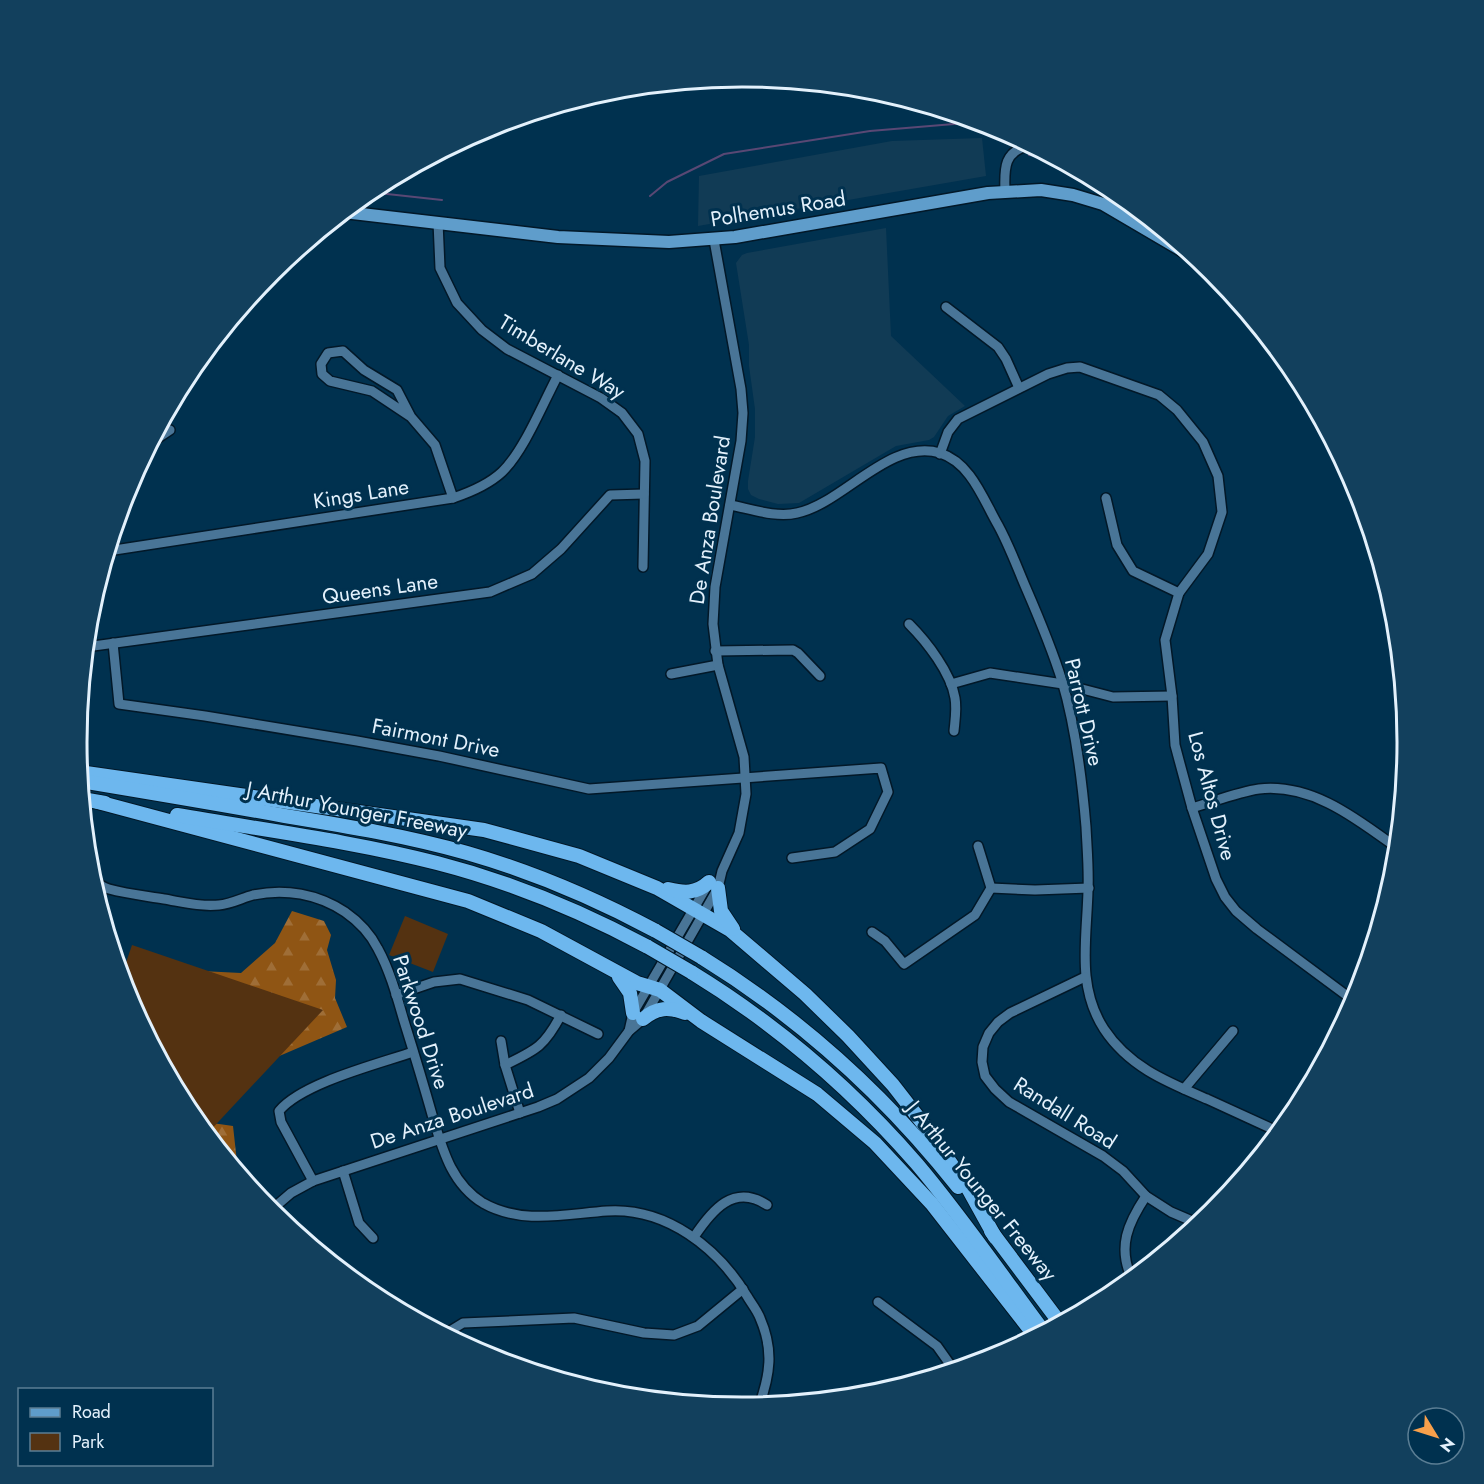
<svg xmlns="http://www.w3.org/2000/svg" width="1484" height="1484" font-family="Jost,sans-serif">
	<style>
		.built { fill: #113b55 }
		.forest { fill: url(#forest-firs) }
		.green { fill: #543211 }
		.lines { fill: none; stroke-linecap: round; stroke-linejoin: round }
		.stream { stroke: #594874; stroke-width: 2 }
		.minor-casing { stroke: #021828; stroke-width: 12 }
		.major-casing { stroke: #021828; stroke-width: 15 }
		.highway-casing { stroke: #021828; stroke-width: 16 }
		.minor { stroke: #497597; stroke-width: 9 }
		.major { stroke: #5f9dcb; stroke-width: 12 }
		.highway { stroke: #6db7ee; stroke-width: 14 }
		.highway-bridge-casing { stroke: #021828; stroke-width: 16; stroke-linecap: butt }
		.highway-bridge { stroke: #6db7ee; stroke-width: 14 }
		.labels { text-anchor: middle; stroke-width: 6; stroke-linejoin: round; paint-order: stroke }
		.street-label { font-size: 21px; fill: #e3f1fc; stroke: #00314f }
		.rim { fill: none; stroke: #e3f1fc; stroke-width: 3 }
	</style>
	<defs>
		<pattern id="forest-firs" width="22" height="20" patternUnits="userSpaceOnUse" patternTransform="scale(1.5)"><rect width="22" height="20" fill="#8f5514"/><path d="M5 1l3.5 6h-7zM16 11l3.5 6h-7z" fill="#9f6e37"/></pattern>
	</defs>
	<rect width="100%" height="100%" fill="#00314f"/>
	<g class="built">
		<polygon points="982,138 986,176 698,226 699,176 892,141"/>
		<polygon points="886,228 891,336 965,406 948,416 934,437 929,440 896,446 799,503 778,504 759,499 751,495 748,489 748,481 755,437 755,409 749,366 749,345 736,263 742,255 747,253"/>
	</g>
	<polygon class="forest" points="292,911 324,921 331,935 327,950 336,980 335,998 347,1027 270,1060 198,1121 233,1126 238,1171 188,1111 125,989 139,954 201,971 241,973 275,943"/>
	<g class="green">
		<polygon points="405,916 448,934 433,972 389,955"/>
		<polygon points="132,945 323,1010 207,1134 188,1111 127,996 121,977"/>
	</g>
	<g class="lines">
		<g class="stream">
			<polyline points="1029,155 1052,157"/>
			<polyline points="369,192 442,200"/>
			<polyline points="650,196 667,182 724,154 870,131 978,122 1013,138"/>
		</g>
		<g class="minor-casing">
			<g id="minor">
				<path d="M 1005,191 C 1004,168 1004,150 1031,145"/>
				<polyline points="438,222 440,268 457,303 482,330 507,349 601,398 622,413 638,434 645,461 643,567"/>
				<polyline points="946,307 998,347 1006,359 1019,388"/>
				<polyline points="411,417 372,391 330,381 322,374 321,364 328,353 343,351 364,370 397,390 411,417 435,445 453,498"/>
				<polyline points="152,442 170,430"/>
				<polyline points="940,454 948,432 958,419 1048,374 1067,368 1080,367 1159,395 1177,410 1203,442 1218,476 1222,512 1208,554 1179,593 1165,640 1172,696 1175,745 1179,760 1192,808 1216,879 1225,897 1236,911 1257,929 1354,1001"/>
				<polyline points="1106,498 1117,545 1133,571 1179,593"/>
				<path d="M 730,505 C 751,509 776,518 797,513 C 844,503 889,438 940,453 C 971,463 983,499 998,525 C 1009,545 1017,567 1026,588 C 1039,618 1052,649 1062,681 C 1076,728 1082,779 1086,827 C 1087,848 1089,870 1088,890 C 1087,938 1076,986 1104,1029 C 1129,1067 1167,1082 1207,1099 C 1231,1110 1255,1121 1279,1132"/>
				<path d="M 108,551 L 453,498 C 471,492 488,485 502,472 C 524,451 543,403 558,375"/>
				<path d="M 909,624 C 927,642 951,673 955,698 C 957,709 955,720 954,731"/>
				<polyline points="113,643 119,704 205,716 357,741 439,756 589,789 881,768 888,792 870,829 835,852 792,858"/>
				<polyline points="86,647 490,592 532,574 561,549 610,495 644,494"/>
				<polyline points="715,651 793,650 798,653 820,676"/>
				<polyline points="671,674 718,665"/>
				<polyline points="951,684 990,673 1063,684 1113,697 1172,696"/>
				<path d="M 1192,808 C 1213,802 1238,792 1259,789 C 1312,783 1357,819 1397,848"/>
				<path d="M 92,879 C 97,883 102,887 109,889 C 127,894 146,896 164,899 C 182,902 201,907 219,905 C 231,904 242,898 253,895 C 285,888 318,894 345,912 C 358,921 371,935 378,949 C 390,971 397,997 404,1021 C 414,1053 424,1086 433,1118 C 443,1151 452,1184 483,1203 C 522,1225 565,1214 607,1211 C 666,1207 718,1248 747,1296 C 751,1303 757,1310 760,1318 C 774,1350 770,1375 759,1406"/>
				<polyline points="991,888 1035,890 1089,888"/>
				<polyline points="872,932 885,941 904,964 975,915 991,888 978,846"/>
				<polyline points="1085,977 1010,1013 998,1022 989,1033 983,1047 982,1062 985,1076 995,1089 1009,1102 1103,1156 1123,1171 1146,1196 1171,1212 1199,1224"/>
				<polyline points="396,995 434,982 460,979 528,1000 598,1034"/>
				<polyline points="629,1031 633,1013 707,886"/>
				<polyline points="501,1041 505,1065"/>
				<polyline points="1184,1089 1233,1031"/>
				<path d="M 520,1113 L 505,1065 C 536,1050 544,1047 561,1015"/>
				<polyline points="343,1171 359,1223 373,1238"/>
				<path d="M 313,1181 L 281,1122 L 279,1111 C 302,1083 378,1064 413,1052"/>
				<polyline points="270,1211 291,1193 313,1181 538,1107 557,1099 589,1078 609,1058 629,1031 643,1019 718,888 722,871 739,833 746,794 744,757 718,665 713,624 715,587 741,441 743,413 741,389 714,240"/>
				<path d="M 694,1237 C 712,1210 734,1183 767,1205"/>
				<path d="M 1132,1279 C 1117,1247 1128,1223 1146,1196"/>
				<polyline points="878,1302 937,1346 954,1370"/>
				<polyline points="445,1334 463,1323 574,1318 644,1333 674,1335 698,1326 743,1289"/>
			</g>
		</g>
		<g class="major-casing">
			<polyline id="major" points="344,212 558,237 669,242 735,237 988,193 1041,190 1073,195 1103,204 1200,261"/>
		</g>
		<g class="highway-casing">
			<g id="highway">
				<polyline points="79,772 484,830 579,856 657,888 730,930 805,994 848,1036 893,1085 928,1130 969,1190 995,1237"/>
				<path d="M 87,782 C 153,793 219,804 285,816 C 346,826 407,836 467,853 C 533,872 596,899 656,931"/>
				<polyline points="82,799 105,803"/>
				<polyline points="98,802 468,901 541,931 637,983 660,990 701,1021 817,1094 875,1143 932,1204 1035,1336"/>
				<path d="M 177,815 C 263,830 352,841 437,863 C 511,882 581,911 648,947"/>
				<polyline points="718,888 721,911 733,929"/>
				<path d="M 668,889 C 684,893 696,894 709,882"/>
				<path d="M 701,957 C 800,1018 886,1096 958,1187"/>
				<path d="M 691,972 C 776,1024 852,1089 917,1164 C 962,1217 1002,1276 1044,1332"/>
				<polyline points="619,977 630,993 633,1013"/>
				<path d="M 643,1019 C 657,1007 669,1007 685,1013"/>
				<polyline points="991,1231 1060,1323"/>
			</g>
		</g>
		<use href="#minor" class="minor"/>
		<use href="#major" class="major"/>
		<use href="#highway" class="highway"/>
		<g class="highway-bridge-casing">
			<g id="highway-bridge">
				<polyline points="656,931 701,957"/>
				<polyline points="648,947 691,972"/>
			</g>
		</g>
		<use href="#highway-bridge" class="highway-bridge"/>
	</g>
	<g class="labels">
		<g class="street-label">
			<text transform="translate(778 209) rotate(-9)" y="7">Polhemus Road</text>
			<text transform="translate(562 357) rotate(31)" y="7">Timberlane Way</text>
			<text transform="translate(361 494) rotate(-9)" y="7">Kings Lane</text>
			<text transform="translate(710 520) rotate(-81)" y="7">De Anza Boulevard</text>
			<text transform="translate(380 589) rotate(-8)" y="7">Queens Lane</text>
			<text transform="translate(1084 712) rotate(77)" y="7">Parrott Drive</text>
			<text transform="translate(436 738) rotate(11)" y="7">Fairmont Drive</text>
			<text transform="translate(1212 796) rotate(75)" y="7">Los Altos Drive</text>
			<text transform="translate(357 810) rotate(11)" y="7">J Arthur Younger Freeway</text>
			<text transform="translate(421 1022) rotate(72)" y="7">Parkwood Drive</text>
			<text transform="translate(1065 1113) rotate(32)" y="7">Randall Road</text>
			<text transform="translate(452 1116) rotate(-18)" y="7">De Anza Boulevard</text>
			<text transform="translate(982 1191) rotate(51)" y="7">J Arthur Younger Freeway</text>
		</g>
	</g>
	<path d="M0 0H1484V1484H0ZM87 742a655 655 0 1 1 1310 0a655 655 0 1 1-1310 0Z" fill="#12405d" fill-rule="evenodd"/>
	<path class="rim" d="M87 742a655 655 0 1 1 1310 0a655 655 0 1 1-1310 0Z"/>
	<rect x="18" y="1388" width="195" height="78" fill="#00314f" stroke="#5b7e94" stroke-width="1.5"/>
	<rect x="30" y="1408" width="30" height="9" fill="#5f9dcb" stroke="#5b7e94" stroke-width="1.5"/>
	<text x="72" y="1418" font-size="18" fill="#e3f1fc">Road</text>
	<rect x="30" y="1433" width="30" height="18" fill="#543211" stroke="#5b7e94" stroke-width="1.5"/>
	<text x="72" y="1448" font-size="18" fill="#e3f1fc">Park</text>
	<g transform="translate(1436 1436) rotate(128)"><circle r="28" fill="#00314f" stroke="#5b7e94" stroke-width="1.5"/>
	<path d="M0-4.5L10 22L0 15L-10 22Z" fill="#f8a04b"/>
	<text y="-9" font-size="16" font-weight="bold" text-anchor="middle" fill="#e3f1fc">N</text>
	</g>
</svg>
